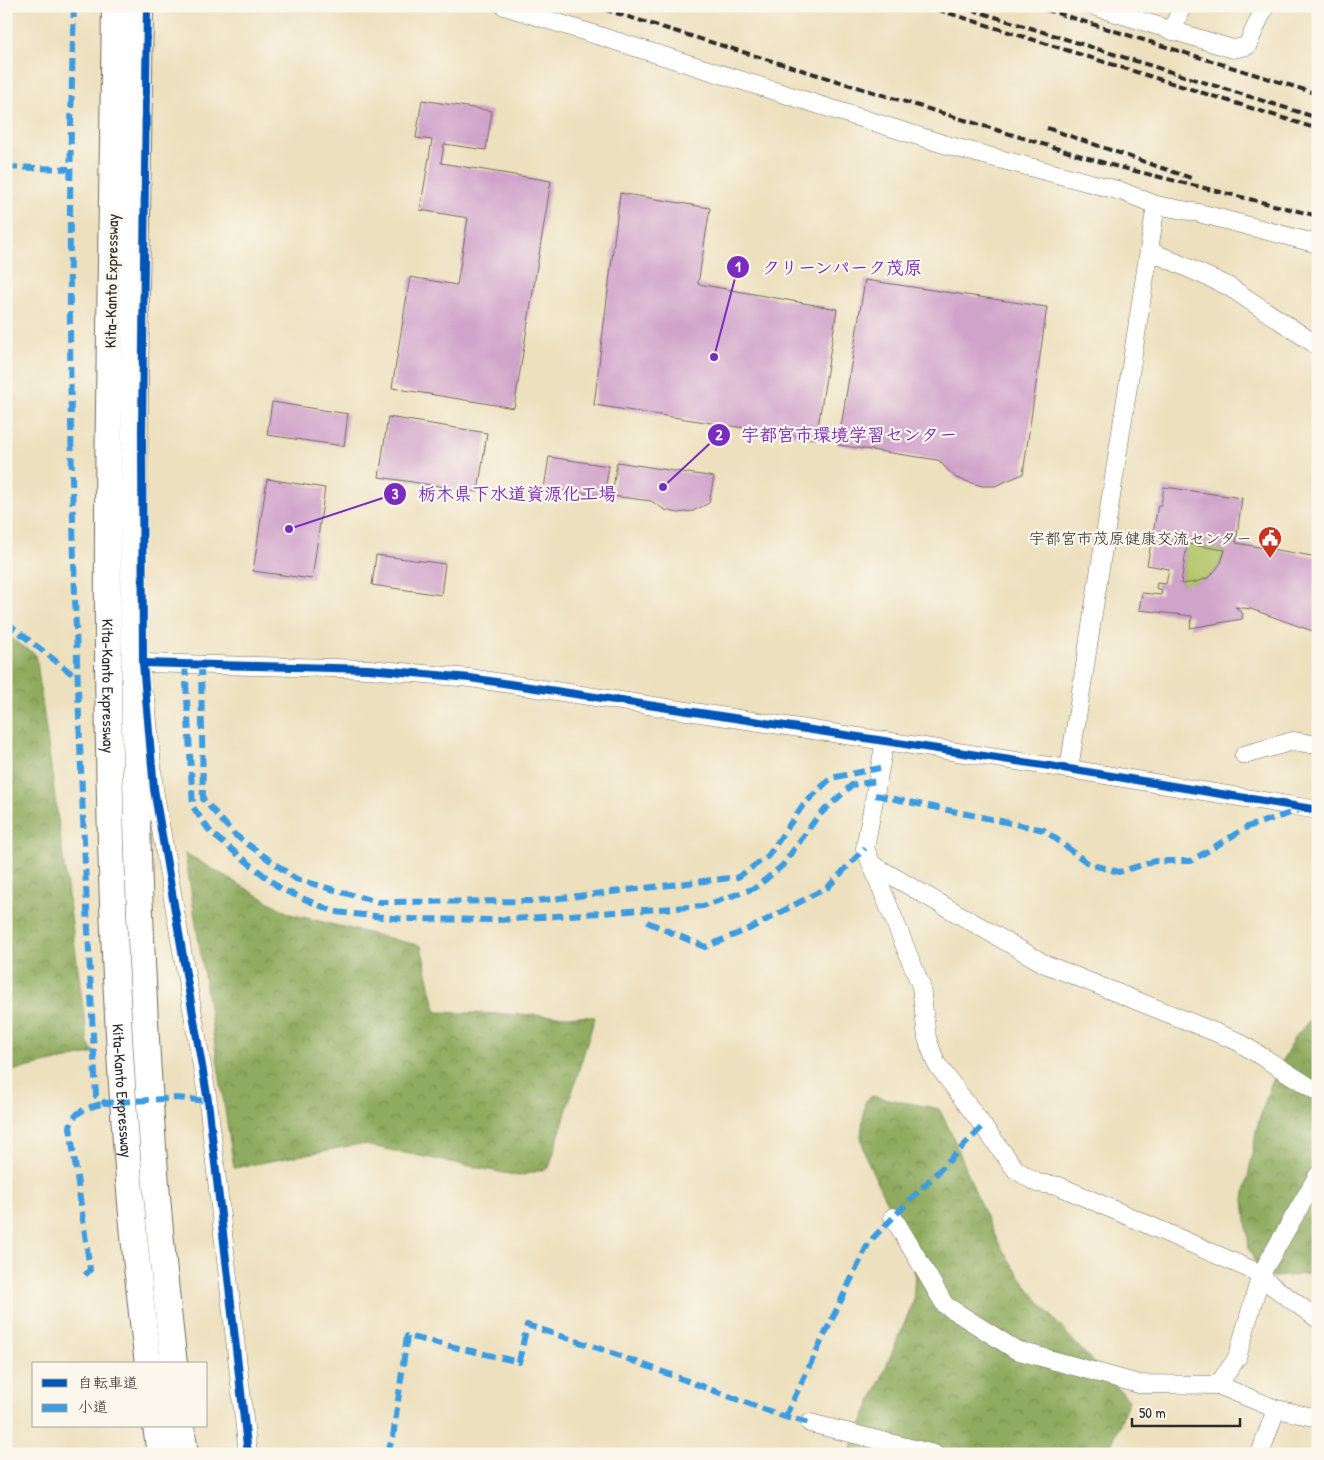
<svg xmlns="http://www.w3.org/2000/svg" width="1324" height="1460" font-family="'Patrick Hand','Klee One',sans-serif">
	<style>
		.forest { fill: url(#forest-crowns); stroke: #5d6b44 }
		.garden { fill: #b4c66a; stroke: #70784a }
		.building { fill: #d0a3ca; fill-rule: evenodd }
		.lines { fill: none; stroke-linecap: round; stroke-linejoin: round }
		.minor-casing { stroke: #6f6a5e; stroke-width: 19 }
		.highway-casing { stroke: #6f6a5e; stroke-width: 28 }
		.minor { stroke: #fff; stroke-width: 18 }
		.highway { stroke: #fff; stroke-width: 26 }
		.rail { stroke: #2b2b2b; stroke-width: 4; stroke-dasharray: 8 4; stroke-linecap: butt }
		.quiet { stroke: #3d9ce1; stroke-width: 6; stroke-dasharray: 12 6; stroke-linecap: butt }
		.cycleway-casing { stroke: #fbf7ec; stroke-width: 11 }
		.cycleway { stroke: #0057b8; stroke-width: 8 }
		.labels { text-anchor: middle; stroke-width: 4.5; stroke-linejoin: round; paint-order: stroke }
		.street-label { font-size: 16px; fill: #2b2b2b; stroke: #fbf7ec }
		.poi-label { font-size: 16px; fill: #2b2b2b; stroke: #fbf7ec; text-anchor: end }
		.leader { fill: none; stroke: #7b2cbf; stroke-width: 2 }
		.callout-dot { fill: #7b2cbf; stroke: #fbf7ec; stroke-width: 2 }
		.mark-label { font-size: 15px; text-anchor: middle; font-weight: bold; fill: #fff }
		.callout-label { font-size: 18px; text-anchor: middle; font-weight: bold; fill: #7b2cbf; stroke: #fbf7ec; stroke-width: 4.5; stroke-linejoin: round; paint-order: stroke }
	</style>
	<defs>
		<pattern id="forest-crowns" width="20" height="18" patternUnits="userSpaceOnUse" patternTransform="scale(1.25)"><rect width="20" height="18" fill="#8fab5e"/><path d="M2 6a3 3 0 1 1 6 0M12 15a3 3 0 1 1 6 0" fill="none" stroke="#758b4e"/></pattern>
	</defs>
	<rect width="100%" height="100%" fill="#fbf7ec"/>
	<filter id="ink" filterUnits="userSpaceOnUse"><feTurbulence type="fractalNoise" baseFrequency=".02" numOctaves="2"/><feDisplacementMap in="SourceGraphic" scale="10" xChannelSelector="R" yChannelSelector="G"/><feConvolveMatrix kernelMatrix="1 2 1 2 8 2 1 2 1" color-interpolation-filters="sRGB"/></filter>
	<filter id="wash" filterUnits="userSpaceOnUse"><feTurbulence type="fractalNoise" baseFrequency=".0096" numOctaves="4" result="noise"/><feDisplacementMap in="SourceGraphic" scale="20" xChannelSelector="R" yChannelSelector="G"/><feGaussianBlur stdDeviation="1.12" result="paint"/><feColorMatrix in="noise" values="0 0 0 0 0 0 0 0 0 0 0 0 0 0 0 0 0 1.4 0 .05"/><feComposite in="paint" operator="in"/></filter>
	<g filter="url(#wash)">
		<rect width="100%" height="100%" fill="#ede0be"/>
		<g class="forest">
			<polygon points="6,635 36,655 88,1044 95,1053 6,1072"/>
			<polygon points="185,853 290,914 421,946 436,1012 595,1017 549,1168 519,1176 360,1144 234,1168"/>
			<polygon points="1318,1011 1318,1273 1275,1277 1261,1275 1249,1249 1244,1199 1257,1127 1270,1087 1294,1038"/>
			<path d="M 872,1096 L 939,1109 C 960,1147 972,1189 991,1228 C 1024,1295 1079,1346 1129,1400 L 1108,1454 L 849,1454 L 913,1303 L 915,1274 L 906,1233 L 884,1197 L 865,1155 L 861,1136 L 865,1102 Z"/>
		</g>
		<path class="garden" d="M 1187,544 L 1225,550 C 1219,572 1205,584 1181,584 Z"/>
		<g id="blocks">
			<g class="building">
				<polygon points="422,100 492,111 486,150 444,144 441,163 551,181 514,408 392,388 410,277 457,285 468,218 420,210 432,140 416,138"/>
				<polygon points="620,193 710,208 698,284 837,309 816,439 594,405"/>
				<polygon points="865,280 1047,307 1023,474 995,486 982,486 956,478 938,460 838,445"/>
				<polygon points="272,402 348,414 344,446 267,435"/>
				<polygon points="388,417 487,433 478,492 379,477"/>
				<polygon points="549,457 609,466 604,496 544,488"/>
				<polygon points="617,462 714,477 709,503 693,511 678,513 665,510 651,501 612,496"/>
				<polygon points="267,479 325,488 312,579 253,571"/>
				<path d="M 1164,487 L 1242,498 L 1236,543 L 1318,557 L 1318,633 L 1251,609 L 1235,607 L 1243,614 L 1242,619 L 1190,628 L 1192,616 L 1139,610 L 1142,593 L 1161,595 L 1162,590 L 1156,588 L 1157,583 L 1166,584 L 1169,569 L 1147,565 L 1158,505 L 1161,505 ZM 1187,544 L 1225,550 L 1221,563 L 1210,577 L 1196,582 L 1181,584 Z"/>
				<polygon points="376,555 445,564 441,595 372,585"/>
			</g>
		</g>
	</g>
	<g filter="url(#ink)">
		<use href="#blocks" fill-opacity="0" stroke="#6f6a5e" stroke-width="1"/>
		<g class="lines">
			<g class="minor-casing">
				<g id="minor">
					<polyline points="504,6 950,146 1121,191 1156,205 1199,213 1318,244"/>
					<polyline points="1093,6 1233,49 1247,46 1265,6"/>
					<polyline points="1172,31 1182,6"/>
					<polyline points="1150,251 1228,286 1318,346"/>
					<polyline points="143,663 369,669 470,678 1069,769 1318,810"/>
					<polyline points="146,699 154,789 208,1101 248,1454"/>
					<polyline points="885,741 865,848 921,986 927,1038 936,1063 1016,1170 1037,1183 1059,1186 1261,1274 1268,1283 1318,1319"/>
					<polyline points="1244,755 1293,741 1318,745"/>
					<polyline points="1069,769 1156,205"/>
					<polyline points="873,865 1045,964 1237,1041 1318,1092"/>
					<polyline points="1318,1175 1261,1274 1237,1358 1218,1385 1276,1409 1318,1418"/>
					<polyline points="893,1217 945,1305 1016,1350 1139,1384 1218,1385"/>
					<polyline points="810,1423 934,1454"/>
					<polyline points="1260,1454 1276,1409"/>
				</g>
			</g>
			<g class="highway-casing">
				<g id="highway">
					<path id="s1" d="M 115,6 C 109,458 92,914 148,1364"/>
					<path d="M 140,6 C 134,458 120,914 174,1364"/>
					<polyline points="156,1426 160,1454"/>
					<polyline points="181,1426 185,1454"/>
				</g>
			</g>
			<use href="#minor" class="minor"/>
			<use href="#highway" class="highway"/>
			<g class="rail">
				<polyline points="593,6 1111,165 1318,216"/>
				<polyline points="926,6 1318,129"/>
				<polyline points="960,6 1318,118"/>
				<polyline points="1034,6 1318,94"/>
				<polyline points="1047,128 1194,179"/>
			</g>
			<g class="quiet">
				<path d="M 74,6 C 62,370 78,733 96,1096 L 105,1103 L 177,1098 L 208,1101"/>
				<polyline points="6,167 69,169"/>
				<polyline points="6,622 76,677"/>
				<polyline points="185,664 193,807 211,833 281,889 335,912 403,919 497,920 703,906 755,888 782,866 818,816 852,785 877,781"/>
				<polyline points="201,664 203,799 235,835 296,879 377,902 536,901 738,877 768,856 803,805 831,778 880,768"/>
				<polyline points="875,795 1044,830 1089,864 1119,872 1155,861 1191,861 1247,827 1300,810"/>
				<polyline points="647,922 705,947 749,929 828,887 865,848"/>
				<path d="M 85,1275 L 90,1270 L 70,1127 C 73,1110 91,1107 105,1103"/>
				<polyline points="785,1417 869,1242 984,1125"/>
				<polyline points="387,1454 393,1437 407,1336 519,1362 527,1325 601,1349 785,1417 810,1423"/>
			</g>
			<g class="cycleway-casing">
				<g id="cycleway">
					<polyline points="147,6 142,431 143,663 154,789 208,1101 248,1454"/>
					<polyline points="143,663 369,669 470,678 1069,769 1318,810"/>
				</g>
			</g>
			<use href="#cycleway" class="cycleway"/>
		</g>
	</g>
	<defs>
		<g id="civic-pin" transform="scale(1.25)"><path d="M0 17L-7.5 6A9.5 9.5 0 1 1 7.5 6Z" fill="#c8321e" stroke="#fbf7ec"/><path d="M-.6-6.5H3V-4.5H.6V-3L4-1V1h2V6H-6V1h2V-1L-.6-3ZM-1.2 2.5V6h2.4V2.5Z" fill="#fff"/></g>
	</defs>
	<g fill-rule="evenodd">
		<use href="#civic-pin" x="1270" y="538"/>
	</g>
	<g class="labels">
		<g class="street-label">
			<text transform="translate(111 281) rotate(-89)" y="6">Kita-Kanto Expressway</text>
			<text dy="6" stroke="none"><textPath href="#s1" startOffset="680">Kita-Kanto Expressway</textPath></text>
			<text dy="6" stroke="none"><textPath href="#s1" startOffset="1085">Kita-Kanto Expressway</textPath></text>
		</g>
		<g class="poi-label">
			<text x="1252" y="544">宇都宮市茂原健康交流センター</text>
		</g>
	</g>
	<path class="leader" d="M714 357L738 267M663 487L719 435M289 529L395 494"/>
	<g class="callout-dot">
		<circle cx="714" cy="357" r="5"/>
		<circle cx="663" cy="487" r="5"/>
		<circle cx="289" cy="529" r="5"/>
		<circle cx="738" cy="267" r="12"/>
		<circle cx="719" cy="435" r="12"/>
		<circle cx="395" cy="494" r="12"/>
	</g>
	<g class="mark-label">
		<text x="738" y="272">1</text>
		<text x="719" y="440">2</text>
		<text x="395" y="499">3</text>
	</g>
	<g class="callout-label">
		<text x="842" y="274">クリーンパーク茂原</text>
		<text x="849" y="441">宇都宮市環境学習センター</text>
		<text x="517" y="500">栃木県下水道資源化工場</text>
	</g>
	<rect width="1324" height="1460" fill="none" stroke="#fbf7ec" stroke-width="25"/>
	<rect x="32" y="1362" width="175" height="65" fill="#fbf7ec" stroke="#a8a59f"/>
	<rect x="42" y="1379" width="25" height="8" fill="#0057b8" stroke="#a8a59f"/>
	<text x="78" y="1388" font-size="15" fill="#2b2b2b">自転車道</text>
	<rect x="42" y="1404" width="25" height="8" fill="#3d9ce1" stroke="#a8a59f"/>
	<text x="78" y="1412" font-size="15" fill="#2b2b2b">小道</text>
	<path d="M1132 1418v8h108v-8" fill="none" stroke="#2b2b2b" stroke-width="2.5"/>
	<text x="1139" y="1418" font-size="15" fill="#2b2b2b" stroke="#fbf7ec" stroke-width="4" paint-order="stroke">50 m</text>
</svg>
